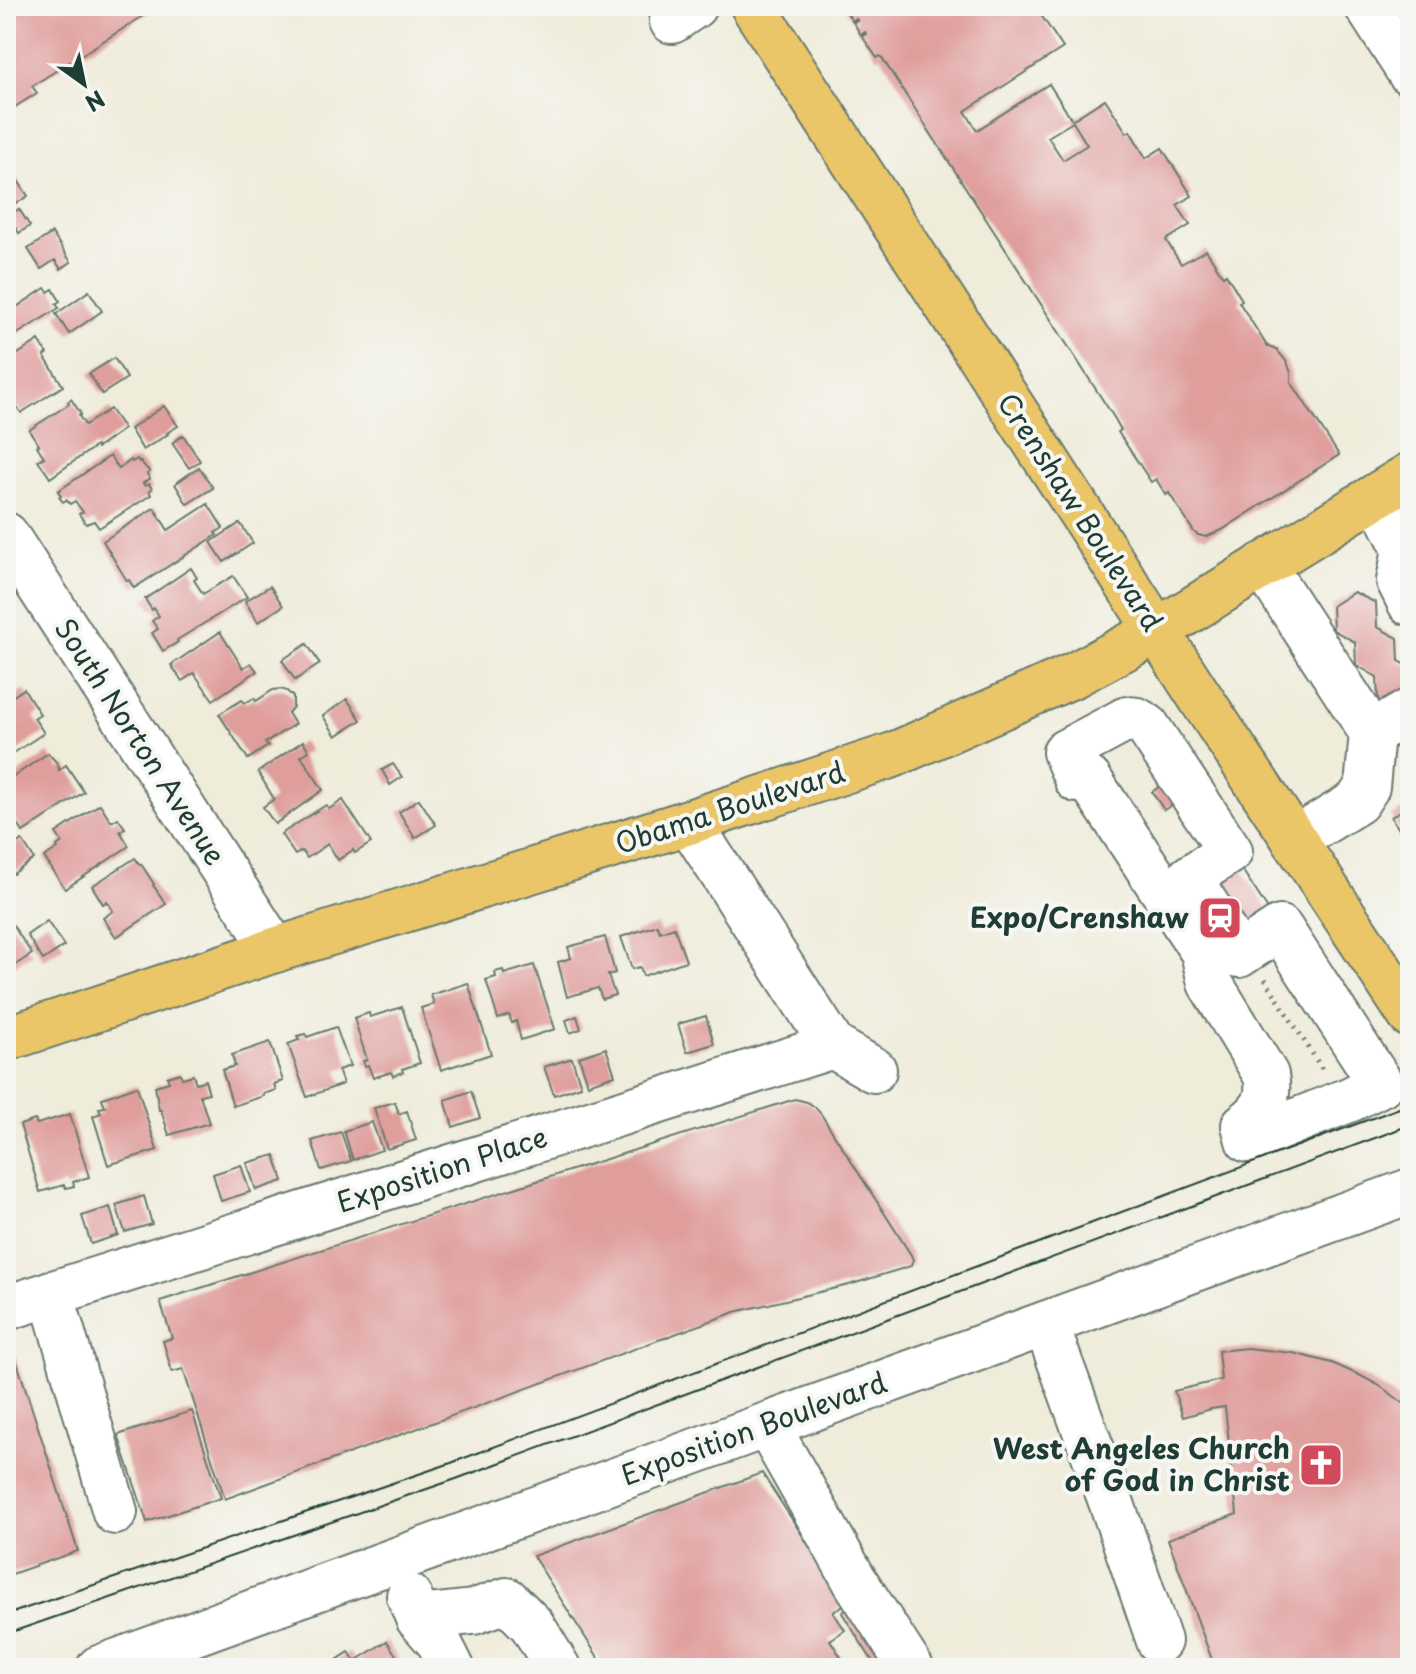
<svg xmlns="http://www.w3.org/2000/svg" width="1416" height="1674" font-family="'Playpen Sans',sans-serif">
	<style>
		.building { fill: #df9d9b; fill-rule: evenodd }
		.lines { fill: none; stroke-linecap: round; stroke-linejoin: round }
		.minor-casing { stroke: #687a6e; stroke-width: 48 }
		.major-casing { stroke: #687a6e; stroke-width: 48 }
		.path { stroke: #687a6e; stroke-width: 5; stroke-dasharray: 2 6; stroke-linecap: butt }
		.minor { stroke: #fff; stroke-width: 44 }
		.major { stroke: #ebc669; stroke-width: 44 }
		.tram { stroke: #1f3d34; stroke-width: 2 }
		.labels { text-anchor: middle; stroke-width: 8; stroke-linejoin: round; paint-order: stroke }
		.street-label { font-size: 28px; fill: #1f3d34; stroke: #f6f6f2 }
		.poi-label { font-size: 28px; font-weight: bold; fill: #1f3d34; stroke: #f6f6f2; text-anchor: end }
	</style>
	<rect width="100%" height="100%" fill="#f6f6f2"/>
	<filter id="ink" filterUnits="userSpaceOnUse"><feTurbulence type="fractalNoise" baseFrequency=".0125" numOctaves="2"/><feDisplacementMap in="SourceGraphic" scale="16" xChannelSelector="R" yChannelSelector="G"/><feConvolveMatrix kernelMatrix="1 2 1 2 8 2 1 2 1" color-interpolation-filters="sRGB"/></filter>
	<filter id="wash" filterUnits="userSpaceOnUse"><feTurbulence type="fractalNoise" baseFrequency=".006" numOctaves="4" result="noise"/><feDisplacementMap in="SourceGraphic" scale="32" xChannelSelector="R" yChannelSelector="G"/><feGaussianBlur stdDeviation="1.8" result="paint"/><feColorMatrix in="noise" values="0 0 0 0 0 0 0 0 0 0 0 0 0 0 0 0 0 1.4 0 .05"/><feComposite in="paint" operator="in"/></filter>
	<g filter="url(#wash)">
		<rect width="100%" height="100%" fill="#efecda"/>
		<g id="blocks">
			<g class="building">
				<polygon points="6,6 159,6 32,86 37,93 10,110 6,103"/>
				<path d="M 843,6 L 1035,6 L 1063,48 L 965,111 L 977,130 L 1049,84 L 1072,120 L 1105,99 L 1127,133 L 1130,131 L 1146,158 L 1162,148 L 1192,196 L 1177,205 L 1190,225 L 1166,240 L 1181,264 L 1206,250 L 1223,276 L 1226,274 L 1242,300 L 1239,302 L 1267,346 L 1277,350 L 1287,362 L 1291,373 L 1291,382 L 1339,455 L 1222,530 L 1206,537 L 1198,535 L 1194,532 L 1169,493 L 1166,495 L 1156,479 L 1151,482 L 1118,432 L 1121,430 L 1115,419 L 882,58 L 880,56 L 877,58 L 862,36 L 866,34 L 865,32 L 861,35 L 853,22 L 857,20 L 856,18 L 852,21 ZM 1073,122 L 1087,145 L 1063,160 L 1048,137 Z"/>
				<polygon points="15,176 28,196 6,210 6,181"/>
				<polygon points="19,209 30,226 19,233 8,216"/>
				<polygon points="52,233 71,262 61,269 55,260 41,269 28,249"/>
				<polygon points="45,288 48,292 53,289 60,301 56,304 59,308 6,341 6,294 15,308"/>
				<polygon points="89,291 102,311 69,334 56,314"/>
				<polygon points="39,340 47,354 44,356 63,386 21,413 11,398 8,400 6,397 6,362"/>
				<polygon points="114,358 127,378 102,394 89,374"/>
				<polygon points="71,399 81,414 79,416 85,425 110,409 124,429 97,448 96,446 50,478 38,460 44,457 37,446 39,445 29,430 69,404 68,402"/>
				<polygon points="164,406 178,426 167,433 168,434 143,450 130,429"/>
				<polygon points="183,435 200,461 189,468 172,443"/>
				<polygon points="110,456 119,469 131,460 132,462 137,459 139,462 140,461 150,472 147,474 150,479 143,483 145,486 149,484 152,489 149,491 151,495 99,528 94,521 86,524 79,514 83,512 75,501 70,504 66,500 63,502 59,497 61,496 58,491"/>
				<polygon points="199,467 213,488 187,504 175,484"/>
				<polygon points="208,504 223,528 215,533 217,535 134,588 129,580 127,581 103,541 154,508 168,530"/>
				<polygon points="240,523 253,543 224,562 211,542"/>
				<polygon points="191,568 197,578 194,580 203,594 233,576 247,597 177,640 178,642 163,651 152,633 158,629 152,621 159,616 154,608 152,610 145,599"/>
				<polygon points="270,586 283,606 258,622 245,601"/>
				<polygon points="1354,592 1376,603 1377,627 1398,638 1399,661 1410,667 1410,706 1401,712 1378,700 1377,677 1356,665 1355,642 1333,630 1332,606"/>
				<polygon points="220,632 243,668 251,663 257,671 213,700 194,673 182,681 171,665"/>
				<polygon points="307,644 320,664 295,680 282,660"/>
				<polygon points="24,689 40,714 34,718 44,733 6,758 6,701"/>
				<polygon points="281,689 287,691 293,697 293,707 288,713 295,724 265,743 268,746 248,759 219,714 242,700 245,703 254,698 256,701 273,690"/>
				<polygon points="347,699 361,720 336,736 323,716"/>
				<polygon points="303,741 309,751 301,756 323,790 275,824 263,807 274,799 258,772"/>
				<polygon points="48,753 58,764 59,770 66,765 84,792 23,832 6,806 6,799 14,793 7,781"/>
				<polygon points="393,764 402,777 390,785 382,770"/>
				<polygon points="1173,777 1186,796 1164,810 1152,792"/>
				<polygon points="419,799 436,825 415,838 399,812"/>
				<polygon points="343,800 371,843 355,853 353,850 338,860 328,844 307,858 302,851 295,855 281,834 326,805 329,809"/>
				<polygon points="100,804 111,821 113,821 118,818 125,828 120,831 129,846 65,889 44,857 58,848 57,846 62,842 56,833"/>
				<polygon points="1410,805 1410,846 1391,817"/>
				<polygon points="22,840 34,859 10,876 6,870 6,850"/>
				<polygon points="1230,851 1280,928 1239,955 1189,878"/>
				<polygon points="135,858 140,865 141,864 154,884 153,885 166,904 116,937 103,918 113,911 107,901 103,904 92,886"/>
				<polygon points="6,915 32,954 12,967 6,968"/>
				<polygon points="47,921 64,946 43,960 27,935"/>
				<polygon points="657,925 660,932 674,927 686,961 643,976 640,967 632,969 621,937"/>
				<polygon points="605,937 615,973 608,975 615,995 602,999 598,988 567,997 558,962 571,958 568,947"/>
				<polygon points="534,965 555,1029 521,1040 516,1021 512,1023 509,1015 498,1019 486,980 496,977 495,972 503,970 504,974"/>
				<polygon points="468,983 491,1054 441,1070 421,1008 434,1004 431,995"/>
				<polygon points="402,1007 420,1063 402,1069 403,1072 393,1076 391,1072 373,1078 368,1065 365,1066 363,1061 367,1060 354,1018 369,1013 370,1017"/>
				<polygon points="577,1016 581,1029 570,1033 566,1020"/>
				<polygon points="706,1016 714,1044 687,1052 678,1024"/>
				<polygon points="336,1027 350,1066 338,1070 343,1084 307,1097 288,1044 299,1040 297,1036 306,1034 307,1037"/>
				<polygon points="270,1042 283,1081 274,1084 276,1090 263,1094 264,1096 233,1106 222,1070 235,1066 232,1055"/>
				<polygon points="606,1048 615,1075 588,1084 579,1057"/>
				<polygon points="572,1058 581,1086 554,1095 544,1067"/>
				<polygon points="180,1073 182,1078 193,1075 196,1083 205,1080 209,1093 200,1095 209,1123 169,1135 161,1110 159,1110 155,1086 169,1082 167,1077"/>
				<polygon points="137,1086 157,1150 108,1165 93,1116 101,1113 99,1108 105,1107 102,1098"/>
				<polygon points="471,1091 480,1118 453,1127 445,1100"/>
				<polygon points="795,1099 807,1102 815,1107 821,1114 911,1255 913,1260 911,1266 849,1285 735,1312 225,1499 183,1369 172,1372 163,1341 172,1338 160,1301"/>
				<polygon points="395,1102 399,1114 407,1111 416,1140 387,1149 374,1108"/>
				<polygon points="70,1114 89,1177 73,1182 74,1186 66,1188 64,1185 40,1192 20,1125 35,1120 37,1124"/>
				<polygon points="372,1122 382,1150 353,1160 344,1131"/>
				<polygon points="341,1132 351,1161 321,1170 312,1141"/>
				<polygon points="275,1155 283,1181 256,1190 247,1163"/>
				<polygon points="241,1165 250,1192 221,1201 213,1174"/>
				<polygon points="144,1196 152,1224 125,1232 116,1205"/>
				<polygon points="110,1207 118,1235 91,1244 82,1216"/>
				<polygon points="1247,1348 1293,1353 1332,1363 1361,1376 1380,1386 1410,1408 1410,1668 1215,1668 1168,1539 1237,1514 1225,1407 1211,1409 1183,1417 1174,1391 1221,1380 1218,1351"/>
				<polygon points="13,1350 78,1551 6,1576 6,1353"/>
				<polygon points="192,1411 221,1498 147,1522 118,1435"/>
				<polygon points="762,1473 846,1603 833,1612 845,1630 830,1640 848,1668 605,1668 533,1556"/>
				<polygon points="850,1606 896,1668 877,1668 842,1613"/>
				<polygon points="387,1641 404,1668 325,1668 349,1652 355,1661"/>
			</g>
		</g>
	</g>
	<g filter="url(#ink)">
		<use href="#blocks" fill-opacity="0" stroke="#687a6e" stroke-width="2"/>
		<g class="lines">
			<g class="minor-casing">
				<g id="minor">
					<polyline points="1367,6 1410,73"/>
					<polyline points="672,21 694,6"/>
					<polyline points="1378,495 1405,549 1399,581 1410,603"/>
					<polyline points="6,535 275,950"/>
					<polyline points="1263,565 1372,733 1367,787 1357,802 1294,840"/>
					<path d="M 1127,719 L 1137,720 L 1147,726 L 1230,851 L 1189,878 L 1239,955 L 1280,928 L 1381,1084 L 1351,1099 L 1248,1140 L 1244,1125 C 1262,1112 1271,1099 1266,1075 L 1210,983 L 1203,952 L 1089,779 L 1077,780 L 1065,752 Z"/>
					<polyline points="1372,733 1410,711"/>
					<polyline points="689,822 833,1046 874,1070"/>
					<polyline points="51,1293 115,1512"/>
					<polyline points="6,1308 833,1046"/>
					<polyline points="1046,1324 1113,1507 1159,1641"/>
					<polyline points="767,1425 855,1581 911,1668"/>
					<polyline points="409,1596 418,1618 439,1642 452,1668"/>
					<polyline points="418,1618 473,1612 507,1600 532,1625 558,1668"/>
					<polyline points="99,1668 1410,1191"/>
				</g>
			</g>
			<g class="major-casing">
				<g id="major">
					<polyline points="753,6 1196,691 1410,1015"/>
					<polyline points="6,1039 275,950 689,822 893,755 1074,675 1157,631 1410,475"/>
				</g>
			</g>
			<polyline class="path" points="1265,979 1324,1072"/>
			<use href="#minor" class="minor"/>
			<use href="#major" class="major"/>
			<g class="tram">
				<polyline points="6,1615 451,1463 1410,1104"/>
				<polyline points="6,1634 456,1479 1410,1125"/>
			</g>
		</g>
	</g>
	<defs>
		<g id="station-square" transform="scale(2.3)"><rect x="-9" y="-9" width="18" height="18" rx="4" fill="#d1495b" stroke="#f6f6f2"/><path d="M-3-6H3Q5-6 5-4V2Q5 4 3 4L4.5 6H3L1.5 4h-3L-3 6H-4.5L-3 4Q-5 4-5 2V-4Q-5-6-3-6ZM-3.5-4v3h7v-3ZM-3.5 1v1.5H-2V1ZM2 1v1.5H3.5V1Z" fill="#fff"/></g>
		<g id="church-square" transform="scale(2.3)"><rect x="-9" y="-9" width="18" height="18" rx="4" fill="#d1495b" stroke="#f6f6f2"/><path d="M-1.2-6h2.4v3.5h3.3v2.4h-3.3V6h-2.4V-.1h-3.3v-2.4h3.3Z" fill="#fff"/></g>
	</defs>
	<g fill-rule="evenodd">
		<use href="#station-square" x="1220" y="918"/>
		<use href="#church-square" x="1321" y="1465"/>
	</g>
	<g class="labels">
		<g class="street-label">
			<text transform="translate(1080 512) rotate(57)" y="10">Crenshaw Boulevard</text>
			<text transform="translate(140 742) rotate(57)" y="10">South Norton Avenue</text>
			<text transform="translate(730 808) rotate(-18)" y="10">Obama Boulevard</text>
			<text transform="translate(442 1170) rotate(-18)" y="10">Exposition Place</text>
			<text transform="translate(754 1429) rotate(-20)" y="10">Exposition Boulevard</text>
		</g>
		<g class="poi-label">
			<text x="1189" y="928">Expo/Crenshaw</text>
			<text x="1290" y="1459">West Angeles Church<tspan x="1290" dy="32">of God in Christ</tspan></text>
		</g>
	</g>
	<rect width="1416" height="1674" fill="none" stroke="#f6f6f2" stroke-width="32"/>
	<g transform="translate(84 84) rotate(147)" stroke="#f6f6f2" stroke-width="6" paint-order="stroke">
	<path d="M0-6L14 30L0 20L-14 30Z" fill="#1f3d34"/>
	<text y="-12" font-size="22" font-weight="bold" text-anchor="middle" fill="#1f3d34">N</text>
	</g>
</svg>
